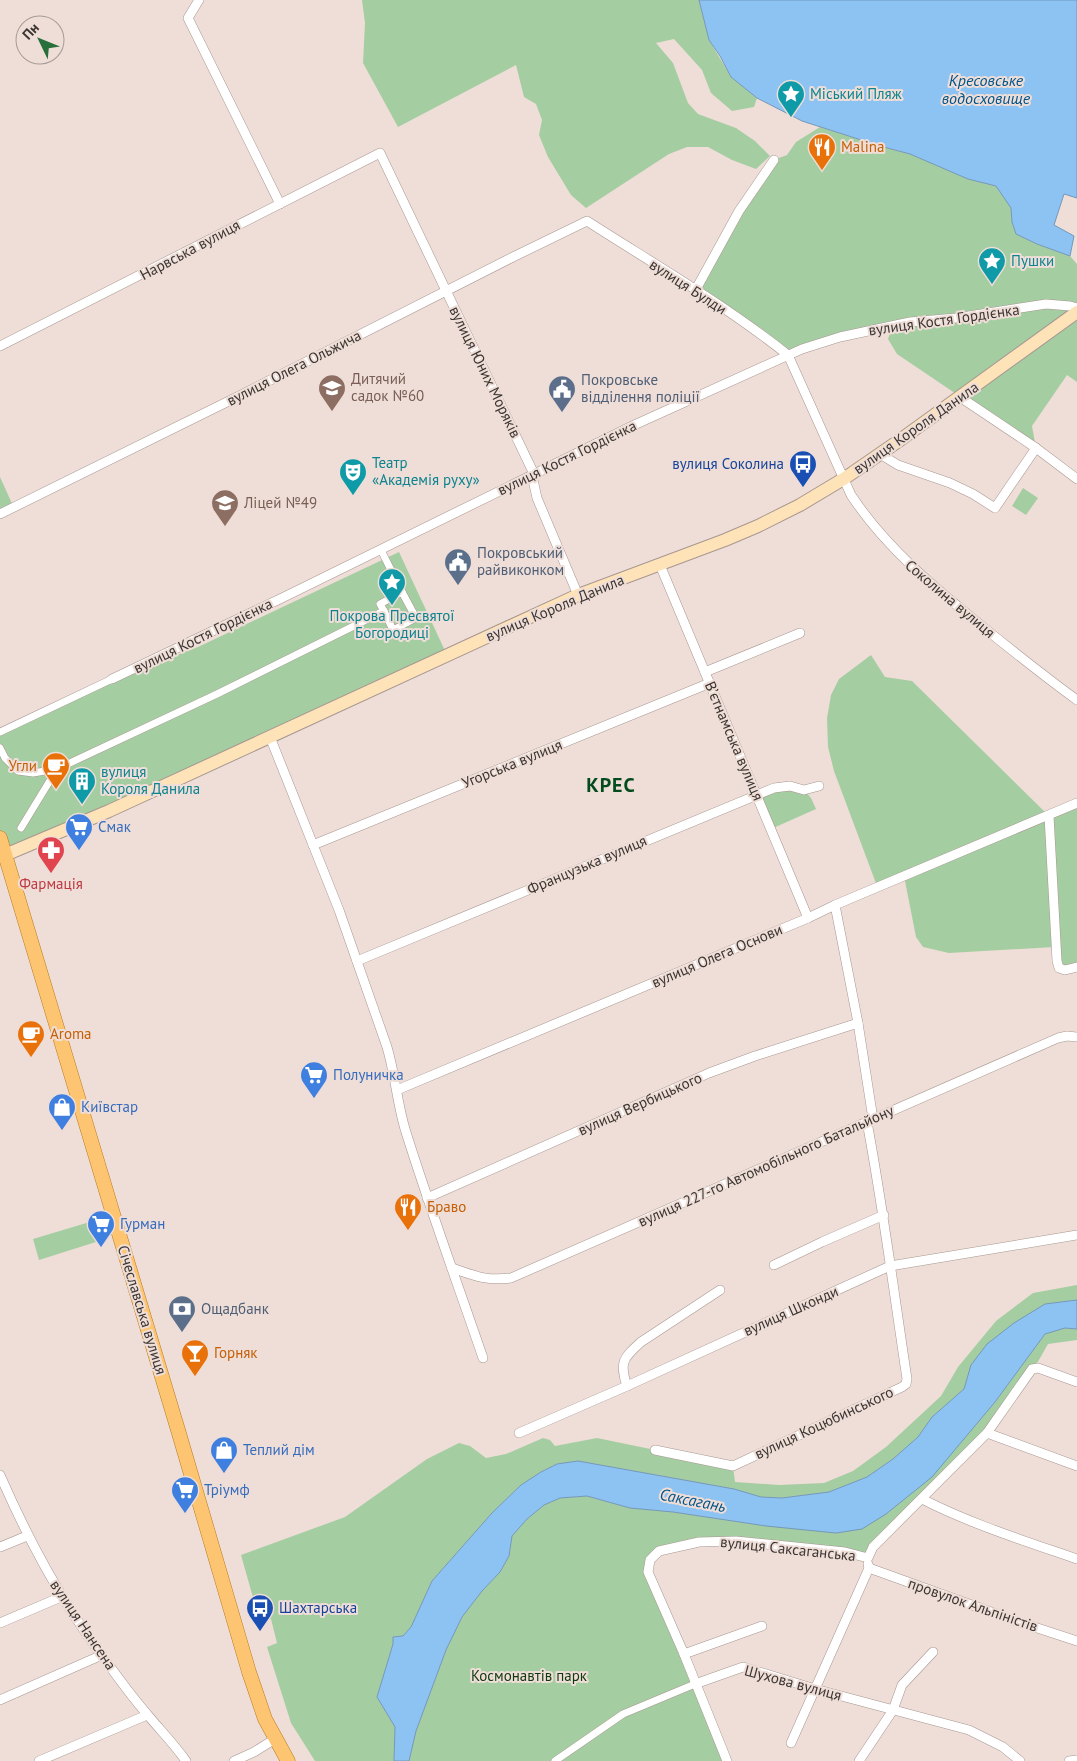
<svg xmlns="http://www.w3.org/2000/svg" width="1077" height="1761" font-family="'PT Sans',sans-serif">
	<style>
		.green { fill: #a5cda2 }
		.water { fill: #8dc3f3; stroke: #7498b9 }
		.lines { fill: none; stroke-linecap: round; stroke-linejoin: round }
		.pedestrian-casing { stroke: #a79791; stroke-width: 8 }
		.minor-casing { stroke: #a79791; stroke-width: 10 }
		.secondary-casing { stroke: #a79791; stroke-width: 14 }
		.primary-casing { stroke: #b87a1e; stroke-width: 15 }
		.pedestrian { stroke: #fff; stroke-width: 7 }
		.minor { stroke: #fff; stroke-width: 9 }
		.secondary { stroke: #fee2b8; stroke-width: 12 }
		.primary { stroke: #fdc572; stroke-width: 14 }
		.labels { text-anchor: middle; stroke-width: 4; stroke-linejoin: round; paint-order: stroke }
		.culture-label { font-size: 15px; fill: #0d838f; stroke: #efded7; text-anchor: start }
		.food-label { font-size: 15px; fill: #c56008; stroke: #efded7; text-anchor: start }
		.street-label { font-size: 15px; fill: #3b3532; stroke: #efded7 }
		.education-label { font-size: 15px; fill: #785e54; stroke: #efded7; text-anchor: start }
		.service-label { font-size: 15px; fill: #4e5e75; stroke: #efded7; text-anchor: start }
		.transit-label { font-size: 15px; fill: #164399; stroke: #efded7; text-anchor: end }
		.shop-label { font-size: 15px; fill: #366cbe; stroke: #efded7; text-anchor: start }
		.health-label { font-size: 15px; fill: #be3a42; stroke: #efded7 }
		.park-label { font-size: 15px; fill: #0e380d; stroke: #efded7 }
		.water-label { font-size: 16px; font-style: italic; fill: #00548a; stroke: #efded7 }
		.district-label { font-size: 20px; font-weight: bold; letter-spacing: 1px; fill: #024b1d; stroke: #efded7 }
	</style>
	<rect width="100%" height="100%" fill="#efded7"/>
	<g class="green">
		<polygon points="362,0 699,0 709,40 731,77 757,98 754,107 732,111 711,93 702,70 674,39 656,43 673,63 688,103 698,114 736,128 755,141 770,156 756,169 732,160 708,147 687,147 669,154 586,208 571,195 548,157 539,135 542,120 536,104 524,97 516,65 398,127 363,63 365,23"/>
		<polygon points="820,127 880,146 910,154 968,179 996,186 1011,208 1012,222 1016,234 1037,244 1070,256 1077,264 1077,382 1067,375 1032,426 1036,448 897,354 888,339 893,325 788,355 695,291 739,211 776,159 787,155 796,142"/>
		<polygon points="0,477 14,508 0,514"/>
		<polygon points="1023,488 1038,498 1026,515 1012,506"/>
		<polygon points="399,552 447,655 5,855 0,838 0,732 112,679 198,647"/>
		<polygon points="871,655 885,677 912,681 1049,816 1077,803 1077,967 1065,970 1055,947 949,953 923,947 916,937 904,876 877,886 834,771 828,747 827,718 831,695 839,679"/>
		<polygon points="774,788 804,790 811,798 816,809 771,829 757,795"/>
		<polygon points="93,1221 99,1241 39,1260 33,1239"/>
		<polygon points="1077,1285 1077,1300 1045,1304 968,1379 964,1389 932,1417 918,1437 893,1459 867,1477 829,1492 782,1498 761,1497 734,1489 578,1461 557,1464 541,1472 521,1485 492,1513 432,1581 411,1627 403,1636 393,1637 393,1644 377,1697 395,1727 394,1761 315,1761 291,1723 267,1647 277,1643 271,1619 260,1622 241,1555 345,1517 427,1459 459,1443 470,1446 486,1458 506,1454 543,1438 550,1440 555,1446 597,1438 733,1466 735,1482 779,1485 824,1483 853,1471 886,1447 941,1396 958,1367 996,1321 1033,1293"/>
		<path d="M 1065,1328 L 1077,1329 L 1077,1340 L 1048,1344 C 1004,1426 932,1491 868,1558 L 736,1541 L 659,1551 L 648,1564 L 727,1761 L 409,1761 L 416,1731 L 446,1650 L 462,1617 L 482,1591 L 500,1572 L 509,1556 L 512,1536 L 527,1519 L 544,1505 L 560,1498 L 587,1496 L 630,1508 L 673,1512 L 766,1526 L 965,1437 L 995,1402 L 1045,1334 Z"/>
	</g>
	<g class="water">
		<polygon points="699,0 1077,0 1077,198 1064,194 1054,225 1074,236 1070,256 1037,244 1016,234 1012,222 1011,208 996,186 968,179 910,154 880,146 802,121 757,98 731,77 720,56 709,40"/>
		<polygon points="1077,1300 1077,1329 1065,1328 1045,1334 995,1402 932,1477 886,1514 862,1529 836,1533 766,1526 673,1512 630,1508 587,1496 560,1498 544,1505 527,1519 512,1536 509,1556 500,1572 482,1591 462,1617 446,1650 416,1731 409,1761 394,1761 395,1727 377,1697 393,1644 393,1637 403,1636 411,1627 432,1581 492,1513 521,1485 541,1472 557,1464 578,1461 734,1489 761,1497 782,1498 829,1492 867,1477 893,1459 918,1437 932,1417 964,1389 971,1365 987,1344 1014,1323 1045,1304"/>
	</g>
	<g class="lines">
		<g class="pedestrian-casing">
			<g id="pedestrian">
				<polyline points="384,611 393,630 416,618 402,592"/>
				<polyline points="0,732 112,679"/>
				<polyline points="0,748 5,758 18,771 33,773 57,769"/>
				<polyline points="21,828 57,769 217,694 384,611 380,604 402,592 381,550"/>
				<polyline points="555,1761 623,1714 695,1684"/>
			</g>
		</g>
		<g class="minor-casing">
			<g id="minor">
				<polyline points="199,0 188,18 280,204"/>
				<polyline points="695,291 739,211 774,160"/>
				<polyline points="0,346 380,153 534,474 533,480 537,498 578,595"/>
				<polyline points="960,397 1036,448 1077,479"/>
				<polyline points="880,454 898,465 950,483 973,494 995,508 1036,448"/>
				<path d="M 0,514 L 237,397 L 513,257 L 587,221 C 654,264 725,305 788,355 L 851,495 C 886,548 934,587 983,627 C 1014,652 1045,677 1077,700"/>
				<polyline points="660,565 808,918"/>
				<polyline points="705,672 800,633"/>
				<polyline points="112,679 282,598 632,426 802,349 840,337 910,322 956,318 1046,304 1070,306 1077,308"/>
				<path d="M 270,737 L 339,910 L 387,1047 C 395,1074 397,1102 405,1129 C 429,1206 457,1282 483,1358"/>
				<polyline points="1049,816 1057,961 1059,968 1065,970 1077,967"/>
				<polyline points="313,845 710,683"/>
				<polyline points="835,905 1077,803"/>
				<polyline points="357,961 774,788 790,786 804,790 819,786"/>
				<polyline points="397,1090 808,918 835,905 858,1023 873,1119"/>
				<polyline points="427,1198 709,1073 755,1056 858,1023"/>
				<polyline points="774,1265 822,1242 884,1215"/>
				<path d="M 452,1268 C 475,1276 486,1281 511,1278 L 1058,1038 L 1067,1036 L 1077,1037"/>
				<path d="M 627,1386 C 619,1363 623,1358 641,1342 L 720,1290"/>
				<polyline points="519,1433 627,1386 890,1266 1077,1235"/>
				<polyline points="987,1433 1077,1466"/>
				<path d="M 655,1450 L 733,1466 L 902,1387 L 906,1384 L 907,1379 C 894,1293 883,1207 867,1122"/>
				<path d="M 0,1475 C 29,1541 60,1599 103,1657 C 117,1676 131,1696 147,1714 C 160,1730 174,1744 186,1761"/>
				<path d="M 922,1499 C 971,1524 1025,1541 1077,1559"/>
				<polyline points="0,1547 27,1536"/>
				<polyline points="869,1568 1016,1621 1077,1641"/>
				<polyline points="0,1623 61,1597"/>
				<polyline points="684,1654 762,1626"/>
				<polyline points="695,1684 743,1667 815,1689 969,1730 1003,1747 1020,1761"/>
				<polyline points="0,1700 102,1655"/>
				<polyline points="791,1743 869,1568 868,1564"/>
				<polyline points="39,1761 147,1715"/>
				<polyline points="234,1761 254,1752 275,1739"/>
				<polyline points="727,1761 684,1654 648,1572 650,1560 659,1551 699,1542 736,1541 845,1552 868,1558 873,1547 987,1433 1032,1369 1038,1368 1077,1382"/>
				<polyline points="859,1761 893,1710 902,1685 933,1652"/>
				<polyline points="1069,1761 1077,1760"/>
			</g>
		</g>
		<g class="secondary-casing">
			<polyline id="secondary" points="5,855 109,811 578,595 725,540 758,526 800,505 845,478 900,440 1077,312"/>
		</g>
		<g class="primary-casing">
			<polyline id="primary" points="0,838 178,1430 249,1672 265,1719 288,1761"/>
		</g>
		<use href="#pedestrian" class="pedestrian"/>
		<use href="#minor" class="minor"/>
		<use href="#secondary" class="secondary"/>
		<use href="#primary" class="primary"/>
	</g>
	<defs>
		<g id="sight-pin" transform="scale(1.4375)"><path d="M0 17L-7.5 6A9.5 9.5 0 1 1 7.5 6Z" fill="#0f9aa8" stroke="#efded7"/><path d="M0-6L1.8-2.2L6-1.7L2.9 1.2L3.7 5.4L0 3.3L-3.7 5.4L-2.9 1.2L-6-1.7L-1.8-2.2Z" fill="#fff"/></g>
		<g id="restaurant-pin" transform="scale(1.4375)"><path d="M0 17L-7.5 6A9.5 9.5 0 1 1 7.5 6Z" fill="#e8710a" stroke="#efded7"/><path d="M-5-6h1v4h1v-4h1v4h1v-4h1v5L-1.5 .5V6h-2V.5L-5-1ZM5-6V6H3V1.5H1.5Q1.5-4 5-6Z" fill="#fff"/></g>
		<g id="school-pin" transform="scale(1.4375)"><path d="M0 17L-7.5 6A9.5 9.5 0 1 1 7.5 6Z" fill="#8d6e63" stroke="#efded7"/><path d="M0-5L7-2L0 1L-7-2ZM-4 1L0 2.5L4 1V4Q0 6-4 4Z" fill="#fff"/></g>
		<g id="civic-pin" transform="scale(1.4375)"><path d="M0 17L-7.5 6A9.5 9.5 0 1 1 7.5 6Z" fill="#5c6f8a" stroke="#efded7"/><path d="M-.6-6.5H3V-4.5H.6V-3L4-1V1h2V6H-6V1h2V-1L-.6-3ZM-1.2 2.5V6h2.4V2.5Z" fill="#fff"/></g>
		<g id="bus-pin" transform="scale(1.4375)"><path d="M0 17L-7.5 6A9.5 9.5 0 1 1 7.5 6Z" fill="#1a4fb4" stroke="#efded7"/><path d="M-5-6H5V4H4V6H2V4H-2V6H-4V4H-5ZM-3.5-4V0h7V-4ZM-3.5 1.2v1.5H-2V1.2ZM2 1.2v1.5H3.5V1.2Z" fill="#fff"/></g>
		<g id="theatre-pin" transform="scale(1.4375)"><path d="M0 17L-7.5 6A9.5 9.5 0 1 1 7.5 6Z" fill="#0f9aa8" stroke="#efded7"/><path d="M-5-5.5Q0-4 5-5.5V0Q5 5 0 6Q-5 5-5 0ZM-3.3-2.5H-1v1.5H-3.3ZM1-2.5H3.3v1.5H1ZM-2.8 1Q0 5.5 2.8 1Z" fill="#fff"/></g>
		<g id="cafe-pin" transform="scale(1.4375)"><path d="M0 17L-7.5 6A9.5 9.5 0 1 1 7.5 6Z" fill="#e8710a" stroke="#efded7"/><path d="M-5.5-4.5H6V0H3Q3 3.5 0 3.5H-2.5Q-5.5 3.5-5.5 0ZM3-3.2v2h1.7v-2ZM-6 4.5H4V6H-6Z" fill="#fff"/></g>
		<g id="building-pin" transform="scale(1.4375)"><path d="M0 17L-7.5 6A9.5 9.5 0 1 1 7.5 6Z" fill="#0f9aa8" stroke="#efded7"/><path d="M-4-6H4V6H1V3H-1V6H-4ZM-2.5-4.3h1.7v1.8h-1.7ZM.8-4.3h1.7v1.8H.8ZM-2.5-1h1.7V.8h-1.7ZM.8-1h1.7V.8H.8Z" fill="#fff"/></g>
		<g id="supermarket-pin" transform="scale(1.4375)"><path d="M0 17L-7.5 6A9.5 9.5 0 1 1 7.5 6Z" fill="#3f7fe0" stroke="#efded7"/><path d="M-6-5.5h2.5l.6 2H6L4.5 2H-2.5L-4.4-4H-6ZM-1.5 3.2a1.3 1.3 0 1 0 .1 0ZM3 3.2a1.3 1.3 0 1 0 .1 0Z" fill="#fff"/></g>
		<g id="pharmacy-pin" transform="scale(1.4375)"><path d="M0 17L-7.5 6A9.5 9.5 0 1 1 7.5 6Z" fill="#e0444e" stroke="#efded7"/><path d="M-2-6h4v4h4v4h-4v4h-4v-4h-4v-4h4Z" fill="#fff"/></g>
		<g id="shop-pin" transform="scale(1.4375)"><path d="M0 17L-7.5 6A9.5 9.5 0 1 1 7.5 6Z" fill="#3f7fe0" stroke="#efded7"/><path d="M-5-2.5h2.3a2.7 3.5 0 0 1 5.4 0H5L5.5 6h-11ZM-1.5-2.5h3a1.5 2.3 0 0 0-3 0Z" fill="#fff"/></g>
		<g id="bank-pin" transform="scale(1.4375)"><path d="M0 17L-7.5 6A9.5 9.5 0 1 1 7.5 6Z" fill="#5c6f8a" stroke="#efded7"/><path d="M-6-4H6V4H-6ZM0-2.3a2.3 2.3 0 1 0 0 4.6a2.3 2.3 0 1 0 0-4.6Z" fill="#fff"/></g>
		<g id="bar-pin" transform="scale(1.4375)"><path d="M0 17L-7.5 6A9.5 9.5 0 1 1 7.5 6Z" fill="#e8710a" stroke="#efded7"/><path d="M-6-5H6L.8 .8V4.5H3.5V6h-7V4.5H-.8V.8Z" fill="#fff"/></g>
	</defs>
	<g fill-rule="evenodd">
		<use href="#sight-pin" x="791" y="94"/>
		<use href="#restaurant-pin" x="822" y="147"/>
		<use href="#sight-pin" x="992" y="261"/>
		<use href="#school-pin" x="332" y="388"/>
		<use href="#civic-pin" x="562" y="389"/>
		<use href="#bus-pin" x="803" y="464"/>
		<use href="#theatre-pin" x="353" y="472"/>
		<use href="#school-pin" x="225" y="503"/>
		<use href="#civic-pin" x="458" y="562"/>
		<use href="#sight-pin" x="392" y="582"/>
		<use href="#cafe-pin" x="56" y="766"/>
		<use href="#building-pin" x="82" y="781"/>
		<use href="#supermarket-pin" x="79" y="827"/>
		<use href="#pharmacy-pin" x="51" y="850"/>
		<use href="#cafe-pin" x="31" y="1034"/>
		<use href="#supermarket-pin" x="314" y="1075"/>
		<use href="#shop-pin" x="62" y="1107"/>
		<use href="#restaurant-pin" x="408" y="1207"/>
		<use href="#supermarket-pin" x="101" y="1224"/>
		<use href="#bank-pin" x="182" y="1309"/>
		<use href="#bar-pin" x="195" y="1353"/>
		<use href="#shop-pin" x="224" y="1450"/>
		<use href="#supermarket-pin" x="185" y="1490"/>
		<use href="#bus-pin" x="260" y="1608"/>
	</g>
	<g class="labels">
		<g class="culture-label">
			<text x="810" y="99">Міський Пляж</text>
			<text x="1011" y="266">Пушки</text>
			<text x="372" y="468">Театр<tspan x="372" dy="17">«Академія руху»</tspan></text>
			<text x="392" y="621" text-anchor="middle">Покрова Пресвятої<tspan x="392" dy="17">Богородиці</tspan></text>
			<text x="101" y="777">вулиця<tspan x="101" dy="17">Короля Данила</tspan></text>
		</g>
		<g class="food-label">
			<text x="841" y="152">Malina</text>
			<text x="37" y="771" text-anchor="end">Угли</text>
			<text x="50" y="1039">Aroma</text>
			<text x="427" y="1212">Браво</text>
			<text x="214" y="1358">Горняк</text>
		</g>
		<g class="street-label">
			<text transform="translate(190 250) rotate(-28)" y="5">Нарвська вулиця</text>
			<text transform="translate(688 287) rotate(33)" y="5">вулиця Булди</text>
			<text transform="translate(944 320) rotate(-8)" y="5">вулиця Костя Гордієнка</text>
			<text transform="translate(294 368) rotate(-27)" y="5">вулиця Олега Ольжича</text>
			<text transform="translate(485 372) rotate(64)" y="5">вулиця Юних Моряків</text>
			<text transform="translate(916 428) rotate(-35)" y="5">вулиця Короля Данила</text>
			<text transform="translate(567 458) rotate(-26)" y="5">вулиця Костя Гордієнка</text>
			<text transform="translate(950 599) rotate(40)" y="5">Соколина вулиця</text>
			<text transform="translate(555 608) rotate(-23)" y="5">вулиця Короля Данила</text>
			<text transform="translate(203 636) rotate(-26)" y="5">вулиця Костя Гордієнка</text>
			<text transform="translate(734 741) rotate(67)" y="5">Вʼєтнамська вулиця</text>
			<text transform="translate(512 764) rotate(-22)" y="5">Угорська вулиця</text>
			<text transform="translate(587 865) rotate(-23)" y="5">Французька вулиця</text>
			<text transform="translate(717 956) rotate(-23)" y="5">вулиця Олега Основи</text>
			<text transform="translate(640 1104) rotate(-24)" y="5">вулиця Вербицького</text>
			<text transform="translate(766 1166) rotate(-24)" y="5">вулиця 227-го Автомобільного Батальйону</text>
			<text transform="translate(142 1310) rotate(73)" y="5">Січеславська вулиця</text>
			<text transform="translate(791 1311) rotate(-24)" y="5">вулиця Шконди</text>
			<text transform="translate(824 1423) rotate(-25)" y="5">вулиця Коцюбинського</text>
			<text transform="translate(788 1549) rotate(6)" y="5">вулиця Саксаганська</text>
			<text transform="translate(973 1605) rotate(19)" y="5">провулок Альпіністів</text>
			<text transform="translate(83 1625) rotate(56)" y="5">вулиця Нансена</text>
			<text transform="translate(793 1683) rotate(15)" y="5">Шухова вулиця</text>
		</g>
		<g class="education-label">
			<text x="351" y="384">Дитячий<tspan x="351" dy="17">садок №60</tspan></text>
			<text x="244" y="508">Ліцей №49</text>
		</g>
		<g class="service-label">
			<text x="581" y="385">Покровське<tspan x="581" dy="17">відділення поліції</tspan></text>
			<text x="477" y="558">Покровський<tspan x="477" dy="17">райвиконком</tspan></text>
			<text x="201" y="1314">Ощадбанк</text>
		</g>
		<g class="transit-label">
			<text x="784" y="469">вулиця Соколина</text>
			<text x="279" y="1613" text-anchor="start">Шахтарська</text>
		</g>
		<g class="shop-label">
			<text x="98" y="832">Смак</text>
			<text x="333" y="1080">Полуничка</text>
			<text x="81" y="1112">Київстар</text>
			<text x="120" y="1229">Гурман</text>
			<text x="243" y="1455">Теплий дім</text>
			<text x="204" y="1495">Тріумф</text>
		</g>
		<g class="health-label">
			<text x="51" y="889">Фармація</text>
		</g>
		<g class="park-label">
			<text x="529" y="1681">Космонавтів парк</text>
		</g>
		<g class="water-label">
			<text x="986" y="86">Кресовське<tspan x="986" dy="18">водосховище</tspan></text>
			<text transform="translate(693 1500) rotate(11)" y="6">Саксагань</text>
		</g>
		<g class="district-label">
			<text x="611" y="792">КРЕС</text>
		</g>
	</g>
	<g transform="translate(40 40) rotate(313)"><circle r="24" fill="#efded7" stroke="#a79a95"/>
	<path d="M0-4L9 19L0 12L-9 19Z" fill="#286f3b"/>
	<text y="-8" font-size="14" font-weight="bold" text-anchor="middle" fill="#3b3532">Пн</text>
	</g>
</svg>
